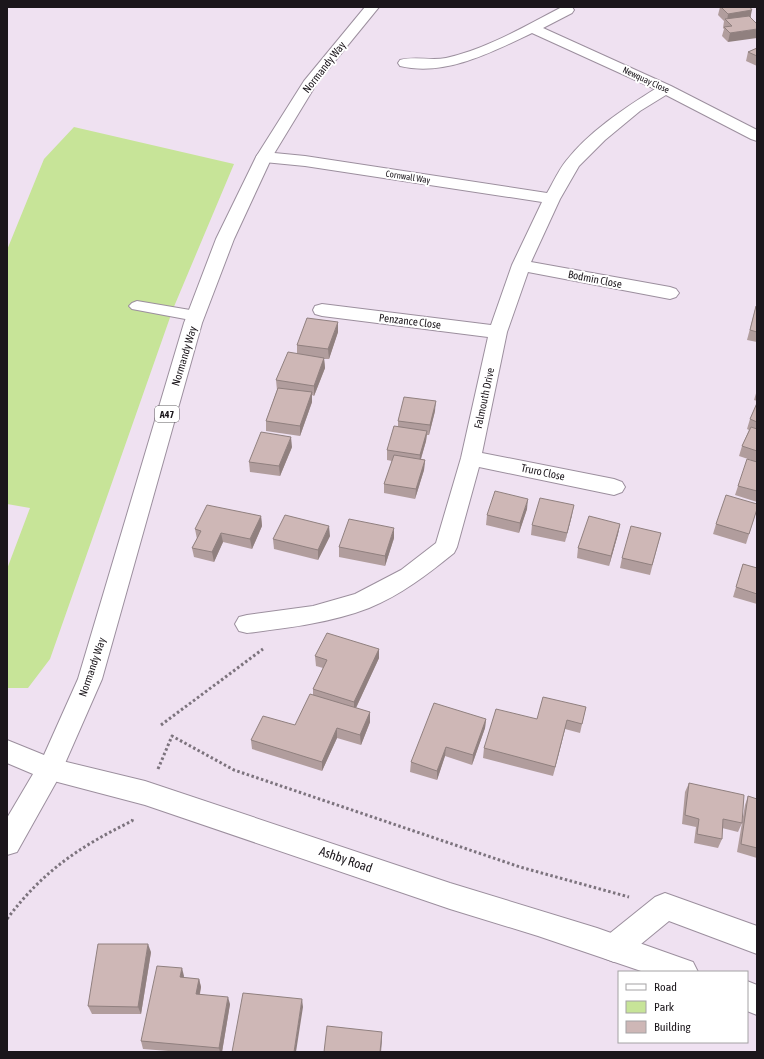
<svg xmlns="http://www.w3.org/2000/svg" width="764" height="1059" font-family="'Asap Condensed',sans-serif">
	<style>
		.green { fill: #c7e498 }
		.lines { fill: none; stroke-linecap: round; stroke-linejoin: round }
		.lane-casing { stroke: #9c8f9e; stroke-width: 2 }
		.street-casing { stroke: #9c8f9e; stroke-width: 2 }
		.secondary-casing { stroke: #9c8f9e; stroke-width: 2 }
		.primary-casing { stroke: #9c8f9e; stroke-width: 2 }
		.path { stroke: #7c737d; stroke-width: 3; stroke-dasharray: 2.5 2.5; stroke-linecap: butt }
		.lane { fill: #fff; fill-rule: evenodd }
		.street { fill: #fff; fill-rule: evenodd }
		.secondary { fill: #fff; fill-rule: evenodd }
		.primary { fill: #fff; fill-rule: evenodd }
		.wall { fill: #b19d9d }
		.shaded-wall { fill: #90807f }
		.building { fill: #ceb7b6; stroke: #90807f }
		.labels { text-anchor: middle; stroke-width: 4; stroke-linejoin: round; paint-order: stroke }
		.far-street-label { font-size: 9px; fill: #1b161b; stroke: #fff }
		.shield { fill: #fff; stroke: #5f5c5f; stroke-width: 1 }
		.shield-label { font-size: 10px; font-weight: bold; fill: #1b161b }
		.street-label { font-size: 11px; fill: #1b161b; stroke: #fff }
		.near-street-label { font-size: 13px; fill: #1b161b; stroke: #fff }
	</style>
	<rect width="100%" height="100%" fill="#efe1f1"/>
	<polygon class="green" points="74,127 234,164 173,309 50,659 28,688 7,688 7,569 30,508 7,504 7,250 44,159"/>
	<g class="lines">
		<g class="lane-casing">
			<polygon id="lane" points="137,301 196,311 201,313 204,316 201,319 196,321 132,309 129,306 132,303"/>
		</g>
		<g class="street-casing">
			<g id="street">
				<path d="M 562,7 L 572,7 L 574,10 L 572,13 L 543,28 L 671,86 L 757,130 L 757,141 L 751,139 L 666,95 L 640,111 L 605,140 L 579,166 L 560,199 L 531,262 L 670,287 L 676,289 L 679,293 L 676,297 L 670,299 L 528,272 L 507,332 L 482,453 L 614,479 L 622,482 L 625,487 L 622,492 L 614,495 L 479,467 L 457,547 L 454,553 C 428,574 401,595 369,608 C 330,623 288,628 247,633 L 239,631 L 235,624 L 239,617 L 247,615 L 313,606 L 355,594 L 401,570 L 436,543 L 461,458 L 488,337 L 322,316 L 315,314 L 313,310 L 315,306 L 322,304 L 491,325 L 512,265 L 542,202 L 305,166 L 264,162 L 258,160 L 256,157 L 258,154 L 264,152 L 305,156 L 547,193 C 553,183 558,171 566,161 C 589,132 623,109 655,89 L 532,33 C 492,52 445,77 400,66 L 398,63 L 400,60 C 415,56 431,61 446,58 C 487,49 525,26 562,7 Z"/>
				<polygon points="665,893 757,926 757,954 669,921 624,958 614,962 604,958 600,948 604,938 655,897"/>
			</g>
		</g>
		<g class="secondary-casing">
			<g id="secondary">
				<polygon points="50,758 145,781 450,883 597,928 693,962 698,972 644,972 538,936 450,909 145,805 50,780 41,777 37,769 41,761"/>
				<polygon points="747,981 757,985 757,1015 747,1011"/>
			</g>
		</g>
		<g class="primary-casing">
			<polygon id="primary" points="365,7 379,7 317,83 272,157 234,239 202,323 102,679 59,777 17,852 7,855 7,818 33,774 7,763 7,740 44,755 78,679 184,323 216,239 256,157 304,81"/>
		</g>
		<g class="path">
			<polyline points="161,725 263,649"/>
			<polyline points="158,769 172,736 234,770 520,867 629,897"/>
			<path d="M 7,919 C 43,871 79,847 132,821 L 133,818"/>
		</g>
		<use href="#lane" class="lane"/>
		<use href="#street" class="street"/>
		<use href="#secondary" class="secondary"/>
		<use href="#primary" class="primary"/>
	</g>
	<g class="wall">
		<polygon points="720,7 750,7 751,18 728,42 722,36 724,29 723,28 724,21 718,15"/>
		<polygon points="757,48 757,66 746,61 748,52"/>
		<polygon points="756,306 757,307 757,342 747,340"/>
		<polygon points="338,332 329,359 324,359 325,368 314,396 312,395 312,402 300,436 266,431 266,421 277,390 276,380 297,354 297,345"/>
		<polygon points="757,390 757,401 754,400"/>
		<polygon points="757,403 757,502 735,495 738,486 751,460 739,456 742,446 749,430 747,429 750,419"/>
		<polygon points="435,411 429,435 427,435 426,441 421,459 425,460 424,470 415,499 384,493 384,484 392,461 387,460 387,450 398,427 398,421"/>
		<polygon points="292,447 280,476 250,472 249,462"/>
		<polygon points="527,509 519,533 486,525 487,515"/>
		<polygon points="757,509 746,544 713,534 716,524"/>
		<polygon points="572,515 565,542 531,535 532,525"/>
		<polygon points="261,516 262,526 252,549 223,542 214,562 194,557 192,548 197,539 195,529"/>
		<polygon points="620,524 618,534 609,566 577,558 578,548"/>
		<polygon points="661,533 650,575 620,568 622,558"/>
		<polygon points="330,536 318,560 274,549 273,539"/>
		<polygon points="394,538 385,566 339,557 339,547"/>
		<polygon points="743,564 757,568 757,604 733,597"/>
		<polygon points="379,649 379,658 356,708 370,712 370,722 361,745 337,738 322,771 252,749 251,740 295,725 313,695 313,689 323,668 316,666 315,656"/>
		<polygon points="586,707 580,733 565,729 553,776 483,758 484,748 537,719"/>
		<polygon points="486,719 485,728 472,765 445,756 437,780 410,772 411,762"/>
		<polygon points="689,783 742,823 738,832 722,828 722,839 718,848 694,843 696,827 682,824 685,792"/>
		<polygon points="748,796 757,799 757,858 737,852 745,805"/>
		<polygon points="151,952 141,1014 92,1014 88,1006"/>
		<polygon points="184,976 184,978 199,979 201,987 200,994 230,1004 222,1052 181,1052 143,1049 141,1041"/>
	</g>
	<g class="shaded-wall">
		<polygon points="752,10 750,19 727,21 728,14"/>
		<polygon points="757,29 757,38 728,42 730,33"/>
		<polygon points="338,322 338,332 329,359 328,349"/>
		<polygon points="324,358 325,368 314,396 314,386"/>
		<polygon points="312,392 312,402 300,436 300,426"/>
		<polygon points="436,401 435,411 429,435 430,425"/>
		<polygon points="427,431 426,441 419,465 420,455"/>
		<polygon points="291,437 292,447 280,476 279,466"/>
		<polygon points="425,460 424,470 415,499 416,489"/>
		<polygon points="528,499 527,509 519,533 520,523"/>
		<polygon points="574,505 572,515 565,542 567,533"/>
		<polygon points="261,516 262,526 252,549 250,539"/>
		<polygon points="620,524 618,534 609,566 611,556"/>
		<polygon points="329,526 330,536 318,560 318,550"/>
		<polygon points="394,528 394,538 385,566 385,556"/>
		<polygon points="221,533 223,542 214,562 212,552"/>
		<polygon points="379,649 379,658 354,712 354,702"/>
		<polygon points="370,712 370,722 361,745 360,735"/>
		<polygon points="486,719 485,728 472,765 473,755"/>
		<polygon points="567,720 565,729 553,776 555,767"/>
		<polygon points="337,728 337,738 322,771 322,762"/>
		<polygon points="446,747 445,756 437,780 437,771"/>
		<polygon points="148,944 151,952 141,1014 138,1007"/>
		<polygon points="182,968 184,976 182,985 180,977"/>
		<polygon points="199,979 201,987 198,1002 196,994"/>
		<polygon points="228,997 230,1004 222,1052 220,1052 219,1048"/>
		<polygon points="302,999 303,1007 296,1052 294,1052"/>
		<polygon points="382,1032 382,1040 381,1052 380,1052"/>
	</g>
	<g class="building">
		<polygon points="721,7 750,7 752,10 728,14"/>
		<polygon points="749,16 757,24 757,29 730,33 724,27 732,26 725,19"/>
		<polygon points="757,48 757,56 748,52"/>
		<polygon points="756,306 757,307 757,332 750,330"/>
		<polygon points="307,318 338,322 328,349 297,345"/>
		<polygon points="288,352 324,358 314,386 276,380"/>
		<polygon points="278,388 312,392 300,426 266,421"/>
		<polygon points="404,397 436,401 430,425 398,421"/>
		<polygon points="757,403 757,422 750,419"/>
		<polygon points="394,426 427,431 420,455 387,450"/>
		<polygon points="751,427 757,429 757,451 742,446"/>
		<polygon points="261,432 291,437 279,466 249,462"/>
		<polygon points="394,455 425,460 416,489 384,484"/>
		<polygon points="747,459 757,462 757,491 738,486"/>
		<polygon points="495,491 528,499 520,523 487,515"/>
		<polygon points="726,495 757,504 757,509 749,534 716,524"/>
		<polygon points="540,498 574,505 567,533 532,525"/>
		<polygon points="207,505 261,516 250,539 221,533 212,552 192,548 201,531 195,529"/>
		<polygon points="285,515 329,526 318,550 273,539"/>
		<polygon points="589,516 620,524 611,556 578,548"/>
		<polygon points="349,519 394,528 385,556 339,547"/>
		<polygon points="631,526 661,533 652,565 622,558"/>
		<polygon points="743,564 757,568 757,594 736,587"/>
		<polygon points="327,633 379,649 354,702 313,689 327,660 315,656"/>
		<polygon points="310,694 370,712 360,735 337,728 322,762 251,740 263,716 295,725"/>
		<polygon points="543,697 586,707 582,724 567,720 555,767 484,748 496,709 537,719"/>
		<polygon points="434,703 486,719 473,755 446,747 437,771 411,762"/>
		<polygon points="689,783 744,795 742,823 723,819 722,839 697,834 699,819 685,815"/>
		<polygon points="748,796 757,799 757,848 741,844"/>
		<polygon points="98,944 148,944 138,1007 88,1006"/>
		<polygon points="157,966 182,968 180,977 199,979 196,994 228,997 219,1048 141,1041"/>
		<polygon points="243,993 302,999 294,1052 232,1052"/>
		<polygon points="327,1026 382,1032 380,1052 324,1052"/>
	</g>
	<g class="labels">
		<g class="far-street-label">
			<text transform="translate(646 80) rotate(25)" y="3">Newquay Close</text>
			<text transform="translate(408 177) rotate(9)" y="3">Cornwall Way</text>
		</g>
		<rect class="shield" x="155" y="406" width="24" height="16" rx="3"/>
		<g class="shield-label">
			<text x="167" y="418">A47</text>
		</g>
		<g class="street-label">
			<text transform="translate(324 67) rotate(-52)" y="4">Normandy Way</text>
			<text transform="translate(595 279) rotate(11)" y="4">Bodmin Close</text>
			<text transform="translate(410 321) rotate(7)" y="4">Penzance Close</text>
			<text transform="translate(184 356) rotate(-73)" y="4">Normandy Way</text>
			<text transform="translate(484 398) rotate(-78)" y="4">Falmouth Drive</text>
			<text transform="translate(543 472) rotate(12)" y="4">Truro Close</text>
			<text transform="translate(92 667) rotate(-71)" y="4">Normandy Way</text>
		</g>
		<g class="near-street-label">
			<text transform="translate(346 859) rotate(19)" y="5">Ashby Road</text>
		</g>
	</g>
	<rect width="764" height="1059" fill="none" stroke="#1b161b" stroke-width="16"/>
	<rect x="618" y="971" width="130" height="72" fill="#ffffff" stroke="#a4a2a4"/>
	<rect x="626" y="984" width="20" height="6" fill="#ffffff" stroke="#a4a2a4"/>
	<text x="654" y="991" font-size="12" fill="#1b161b">Road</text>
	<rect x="626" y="1001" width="20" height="12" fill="#c7e498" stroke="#a4a2a4"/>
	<text x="654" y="1011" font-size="12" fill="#1b161b">Park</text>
	<rect x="626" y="1021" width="20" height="12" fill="#ceb7b6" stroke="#a4a2a4"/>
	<text x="654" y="1031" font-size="12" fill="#1b161b">Building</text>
</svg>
